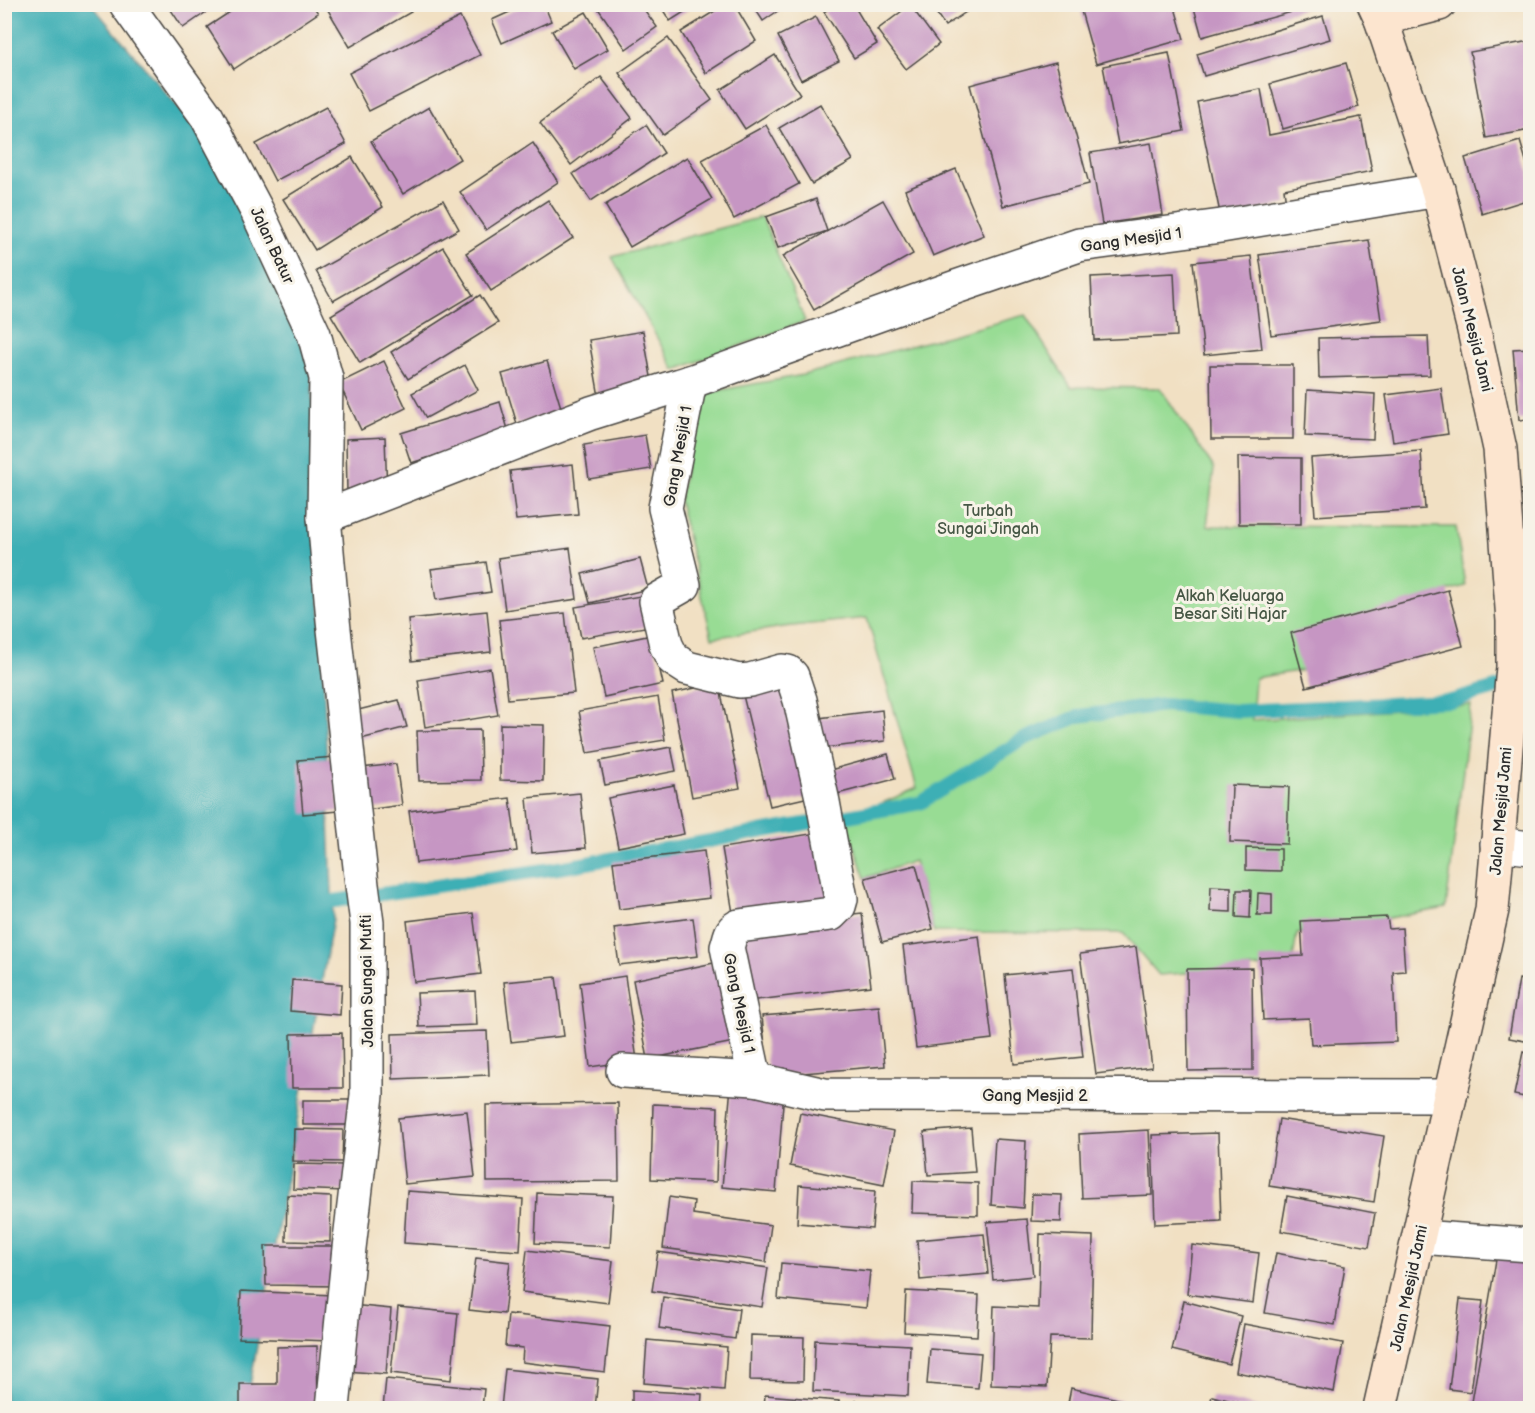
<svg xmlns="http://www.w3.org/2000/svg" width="1535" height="1413" font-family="'Balsamiq Sans',sans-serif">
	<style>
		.green { fill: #98dc94; stroke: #628460; stroke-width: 1.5 }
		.water { fill: #3dafb5; stroke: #346d70; stroke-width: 1.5 }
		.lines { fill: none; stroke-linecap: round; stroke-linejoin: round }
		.stream { stroke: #3dafb5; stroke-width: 14 }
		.building { fill: #c696c3 }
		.street-casing { stroke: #494642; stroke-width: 36 }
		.secondary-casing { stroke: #494642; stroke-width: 36 }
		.street { stroke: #fff; stroke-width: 33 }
		.secondary { stroke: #fce5cf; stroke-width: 33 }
		.labels { text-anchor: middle; stroke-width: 6; stroke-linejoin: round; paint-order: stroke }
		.street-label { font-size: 16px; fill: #2b2b2b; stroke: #f7f3e8 }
		.park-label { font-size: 16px; fill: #465745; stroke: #f7f3e8 }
	</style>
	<rect width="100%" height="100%" fill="#f7f3e8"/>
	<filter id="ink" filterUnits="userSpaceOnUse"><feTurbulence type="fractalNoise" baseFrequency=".0167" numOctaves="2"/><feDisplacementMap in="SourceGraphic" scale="12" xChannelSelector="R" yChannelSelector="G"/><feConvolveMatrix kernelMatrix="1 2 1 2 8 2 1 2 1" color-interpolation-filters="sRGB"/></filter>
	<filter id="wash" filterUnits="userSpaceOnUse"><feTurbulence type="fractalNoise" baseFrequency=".008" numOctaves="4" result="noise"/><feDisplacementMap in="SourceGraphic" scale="24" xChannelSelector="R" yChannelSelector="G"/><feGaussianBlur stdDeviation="1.35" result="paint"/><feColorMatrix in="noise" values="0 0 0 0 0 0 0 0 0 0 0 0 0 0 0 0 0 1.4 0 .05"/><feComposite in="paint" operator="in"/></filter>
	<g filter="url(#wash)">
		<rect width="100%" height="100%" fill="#f1e0c3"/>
		<g class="green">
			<polygon points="762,217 805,321 675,370 612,257"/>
			<polygon points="1025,315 1071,387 1160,388 1214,468 1207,526 1456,527 1465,586 1375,612 1304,670 1255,678 1252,720 1471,705 1446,908 1297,934 1292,965 1159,975 1123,933 934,932 914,861 865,878 845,819 917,788 867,618 783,627 712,638 679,501 700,394 803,375"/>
		</g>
		<polygon class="water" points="5,5 92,5 214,150 311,365 333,919 246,1408 5,1408"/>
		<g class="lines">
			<polyline class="stream" points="314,904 565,867 920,803 1024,739 1079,716 1164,705 1238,711 1451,701 1530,678"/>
		</g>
		<g id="blocks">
			<g class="building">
				<polygon points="167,4 218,4 183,28"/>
				<polygon points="242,4 312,4 318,13 234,69 207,27"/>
				<polygon points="527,4 544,4 551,21 502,43 492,20"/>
				<polygon points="595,4 640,4 657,27 626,49"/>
				<polygon points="659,4 697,4 670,21"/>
				<polygon points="726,4 734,4 756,41 706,73 681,32"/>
				<polygon points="752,4 788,4 763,21"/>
				<polygon points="835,4 853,4 877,44 854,58 824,12"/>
				<polygon points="930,4 978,4 945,26"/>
				<polygon points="1079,4 1174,4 1184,39 1096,64"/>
				<polygon points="1193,4 1317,4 1317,5 1202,37"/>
				<polygon points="325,5 407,5 411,12 350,47"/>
				<polygon points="910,5 939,44 906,69 877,30"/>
				<polygon points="586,12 608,49 574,69 552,31"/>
				<polygon points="1323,16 1330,39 1204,76 1197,54"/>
				<polygon points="460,17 480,55 369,111 349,73"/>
				<polygon points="816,17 839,61 801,80 778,36"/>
				<polygon points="668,38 712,100 663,135 619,73"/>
				<polygon points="1530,41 1530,130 1486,138 1470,52"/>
				<polygon points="1169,53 1184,131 1118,144 1103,66"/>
				<polygon points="775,55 800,94 745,129 720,90"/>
				<polygon points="1056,62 1089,184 1003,206 970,85"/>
				<polygon points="1346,63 1359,107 1283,129 1270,84"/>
				<polygon points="601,77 632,118 571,165 540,123"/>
				<polygon points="1261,89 1269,135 1361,117 1372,171 1284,189 1286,204 1221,218 1197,102"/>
				<polygon points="820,104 853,160 812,184 779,128"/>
				<polygon points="326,107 346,144 275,181 256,144"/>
				<polygon points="429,107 460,159 403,194 371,141"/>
				<polygon points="646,125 664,153 591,201 573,174"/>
				<polygon points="766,125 799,184 734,219 702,160"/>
				<polygon points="1520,141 1530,174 1530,199 1482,214 1465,158"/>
				<polygon points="533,143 558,182 486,230 460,192"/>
				<polygon points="1151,143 1163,215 1102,224 1090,153"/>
				<polygon points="352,157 383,207 315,250 283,199"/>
				<polygon points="687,157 712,199 630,247 605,205"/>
				<polygon points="956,169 984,235 933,256 905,190"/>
				<polygon points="816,199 827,231 778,248 766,217"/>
				<polygon points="443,200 459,229 333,301 316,271"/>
				<polygon points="548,200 573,238 491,291 466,253"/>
				<polygon points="883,200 913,254 814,310 783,256"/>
				<polygon points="1369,240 1381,320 1271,335 1259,255"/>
				<polygon points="443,247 473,295 360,363 331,315"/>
				<polygon points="1251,256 1262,349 1204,355 1193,262"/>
				<polygon points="1174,273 1177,336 1094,340 1091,277"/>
				<polygon points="480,295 498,323 408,379 391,352"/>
				<polygon points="643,331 653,388 599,397 589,340"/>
				<polygon points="1428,336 1430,375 1319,378 1318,338"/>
				<polygon points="1530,348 1530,419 1519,420 1513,349"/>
				<polygon points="384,361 406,408 361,430 339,383"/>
				<polygon points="547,361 562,411 517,424 502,374"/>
				<polygon points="465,365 478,390 426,418 412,393"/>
				<polygon points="1210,365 1293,365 1293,439 1211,439"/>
				<polygon points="1441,388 1448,434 1393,442 1386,395"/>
				<polygon points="1307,390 1375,394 1373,439 1305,436"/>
				<polygon points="500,402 509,433 411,463 401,433"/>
				<polygon points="645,435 651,469 589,479 584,445"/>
				<polygon points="385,437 387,492 347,493 346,439"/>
				<polygon points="1421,451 1425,509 1315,516 1311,458"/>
				<polygon points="1238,457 1301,458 1301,524 1239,524"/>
				<polygon points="573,464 578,514 516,520 510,471"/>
				<polygon points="570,548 577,599 505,610 498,558"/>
				<polygon points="640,559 648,589 590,603 582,574"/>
				<polygon points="486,562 491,592 436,600 431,569"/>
				<polygon points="1448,590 1463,646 1306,687 1291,633"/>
				<polygon points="646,595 651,626 581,638 575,607"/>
				<polygon points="487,611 491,652 412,661 408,619"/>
				<polygon points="565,613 574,693 508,699 499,620"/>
				<polygon points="652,635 663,684 604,697 593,647"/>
				<polygon points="490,668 498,715 425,727 418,680"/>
				<polygon points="785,676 814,796 770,806 741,687"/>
				<polygon points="719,683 740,788 692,797 672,693"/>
				<polygon points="658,697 665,740 587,753 579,711"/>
				<polygon points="399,700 407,727 357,740 350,712"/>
				<polygon points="882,710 885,741 823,748 819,718"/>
				<polygon points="500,724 544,725 543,781 500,780"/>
				<polygon points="480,730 481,780 419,781 417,731"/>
				<polygon points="671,747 676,771 605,785 600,761"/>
				<polygon points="888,754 895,779 837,794 830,770"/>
				<polygon points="335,757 339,811 303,814 298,760"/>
				<polygon points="396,764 402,805 366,810 361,768"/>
				<polygon points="674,785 684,834 618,847 608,798"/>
				<polygon points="1232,785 1289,787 1287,844 1230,842"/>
				<polygon points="580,793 586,848 532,853 527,798"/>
				<polygon points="510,798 517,851 416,863 409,811"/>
				<polygon points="823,832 835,903 734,919 722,848"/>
				<polygon points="1246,848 1281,849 1281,871 1246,870"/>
				<polygon points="704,851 710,898 619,909 613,862"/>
				<polygon points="916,865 933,929 882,942 865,878"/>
				<polygon points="1211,886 1231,887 1231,912 1210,911"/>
				<polygon points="1237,890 1251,890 1250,918 1236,917"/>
				<polygon points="1258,893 1272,894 1272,915 1257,915"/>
				<polygon points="473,913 481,974 414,982 407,921"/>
				<polygon points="862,913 871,986 748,1001 740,927"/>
				<polygon points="1387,917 1389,929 1402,928 1405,971 1393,972 1396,1042 1311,1045 1309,1018 1263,1020 1260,958 1303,956 1301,921"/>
				<polygon points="693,918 698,956 619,965 614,928"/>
				<polygon points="979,936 992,1039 916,1048 903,946"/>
				<polygon points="1136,947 1152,1067 1096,1074 1080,954"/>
				<polygon points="728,960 744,1040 648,1059 633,980"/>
				<polygon points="1073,968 1083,1057 1014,1064 1005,975"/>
				<polygon points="1252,968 1253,1070 1188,1071 1187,969"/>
				<polygon points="625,976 637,1060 590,1067 580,983"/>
				<polygon points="556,977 564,1036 511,1042 504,982"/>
				<polygon points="1519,979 1530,981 1530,1042 1509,1038"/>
				<polygon points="292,980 342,984 340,1015 290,1011"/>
				<polygon points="475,991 477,1025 419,1027 417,993"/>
				<polygon points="879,1006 885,1066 768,1076 762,1016"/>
				<polygon points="487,1031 489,1075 393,1079 392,1034"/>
				<polygon points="342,1033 343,1088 292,1088 291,1034"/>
				<polygon points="1523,1052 1530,1054 1530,1098 1514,1095"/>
				<polygon points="731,1086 784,1091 776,1192 722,1187"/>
				<polygon points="303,1100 349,1100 348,1125 303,1125"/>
				<polygon points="618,1103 619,1181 487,1182 486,1105"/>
				<polygon points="653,1104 718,1107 716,1182 651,1179"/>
				<polygon points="467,1111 475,1177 405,1184 398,1118"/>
				<polygon points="800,1113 894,1131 884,1185 790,1166"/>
				<polygon points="1279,1119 1384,1136 1374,1202 1269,1186"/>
				<polygon points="971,1128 975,1172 928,1175 924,1132"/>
				<polygon points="294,1129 343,1130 342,1162 293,1161"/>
				<polygon points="1149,1130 1152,1195 1082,1198 1079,1134"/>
				<polygon points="1218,1133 1221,1221 1155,1224 1152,1135"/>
				<polygon points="995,1139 1026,1141 1023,1208 991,1205"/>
				<polygon points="294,1164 346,1165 345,1191 293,1189"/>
				<polygon points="913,1181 978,1183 978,1215 912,1213"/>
				<polygon points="799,1185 875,1191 872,1229 797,1223"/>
				<polygon points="407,1191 523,1199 520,1251 404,1243"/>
				<polygon points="537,1193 613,1196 610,1247 535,1243"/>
				<polygon points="1032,1194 1062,1195 1061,1222 1031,1221"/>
				<polygon points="287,1195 331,1197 330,1242 286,1241"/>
				<polygon points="1287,1196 1375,1213 1369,1247 1281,1231"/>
				<polygon points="669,1197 694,1201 693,1214 771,1225 766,1262 663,1248"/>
				<polygon points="1027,1219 1033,1276 993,1280 987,1222"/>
				<polygon points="984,1234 988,1274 920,1280 917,1240"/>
				<polygon points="1040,1234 1093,1236 1091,1338 1050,1337 1047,1387 991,1385 994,1306 1038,1308"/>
				<polygon points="1192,1245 1259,1253 1253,1303 1187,1294"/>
				<polygon points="265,1246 338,1246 338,1286 266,1285"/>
				<polygon points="1498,1248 1530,1253 1530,1408 1471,1408"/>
				<polygon points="527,1250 613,1261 608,1303 522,1292"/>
				<polygon points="658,1252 768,1268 762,1307 652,1291"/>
				<polygon points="1276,1253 1345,1266 1335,1325 1265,1313"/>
				<polygon points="476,1258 510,1262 504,1314 469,1310"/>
				<polygon points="781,1263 870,1271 866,1308 778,1299"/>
				<polygon points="241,1291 333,1295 331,1341 239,1338"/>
				<polygon points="906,1291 979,1295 977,1336 904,1332"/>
				<polygon points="663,1297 739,1309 735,1339 659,1328"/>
				<polygon points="1460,1299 1483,1301 1471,1392 1449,1389"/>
				<polygon points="1184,1301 1241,1316 1229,1364 1172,1350"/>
				<polygon points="351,1305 391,1309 386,1374 346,1371"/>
				<polygon points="398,1307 458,1313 451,1380 391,1373"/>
				<polygon points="508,1314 610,1326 605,1372 522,1362 523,1348 505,1346"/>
				<polygon points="1244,1324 1343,1343 1334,1392 1236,1372"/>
				<polygon points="751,1335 804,1337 803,1381 750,1380"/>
				<polygon points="647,1340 727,1347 724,1390 644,1383"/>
				<polygon points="815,1340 910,1345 908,1396 813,1391"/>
				<polygon points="317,1346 318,1408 240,1408 240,1384 277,1384 277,1347"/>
				<polygon points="930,1349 981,1353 978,1388 927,1384"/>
				<polygon points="505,1369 598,1379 595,1408 501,1408"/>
				<polygon points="386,1379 484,1389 482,1408 383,1408"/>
				<polygon points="1071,1388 1122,1400 1120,1408 1067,1408"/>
				<polygon points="632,1390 702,1394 701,1408 632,1408"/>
				<polygon points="765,1395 839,1401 839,1408 764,1408"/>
				<polygon points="1212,1396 1260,1408 1209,1408"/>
				<polygon points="856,1401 895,1404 895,1408 856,1408"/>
			</g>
		</g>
	</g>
	<g filter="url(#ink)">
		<use href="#blocks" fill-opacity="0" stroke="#494642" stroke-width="1.5"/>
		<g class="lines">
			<g class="street-casing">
				<g id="street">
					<polyline points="126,4 207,117 257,211 314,334 326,378 324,517 333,620 362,885 367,923 367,1095 349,1248 333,1408"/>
					<path d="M 690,382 L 665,508 L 684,585 L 656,601 L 666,645 L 673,659 L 687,668 L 739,681 L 750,680 L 782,671 L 788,672 L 792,676 L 800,700 L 823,802 L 841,899 L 839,906 L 831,914 L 739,926 C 730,929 730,939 727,947 L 755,1079"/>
					<polyline points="324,517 591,413 690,382 956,287 1079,245 1221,226 1438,190"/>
					<polyline points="1497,844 1530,848"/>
					<polyline points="623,1071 755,1079 825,1095 1450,1096"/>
					<polyline points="1419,1237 1530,1245"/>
				</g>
			</g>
			<g class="secondary-casing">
				<g id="secondary">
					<polyline points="1374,4 1381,19 1438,190 1473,326 1500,449 1513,621 1513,667 1492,910 1380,1408"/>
					<polyline points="1381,19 1439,4"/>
				</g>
			</g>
			<use href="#street" class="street"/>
			<use href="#secondary" class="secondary"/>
		</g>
	</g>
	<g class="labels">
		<g class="street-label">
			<text transform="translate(1131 239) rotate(-8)" y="6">Gang Mesjid 1</text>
			<text transform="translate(273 245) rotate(65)" y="6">Jalan Batur</text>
			<text transform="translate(1473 329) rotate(76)" y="6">Jalan Mesjid Jami</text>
			<text transform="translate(677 456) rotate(-80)" y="6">Gang Mesjid 1</text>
			<text transform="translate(1500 811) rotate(-85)" y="6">Jalan Mesjid Jami</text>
			<text transform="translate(366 981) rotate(-91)" y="6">Jalan Sungai Mufti</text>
			<text transform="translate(740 1003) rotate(78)" y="6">Gang Mesjid 1</text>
			<text x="1035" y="1101">Gang Mesjid 2</text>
			<text transform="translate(1408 1288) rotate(-78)" y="6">Jalan Mesjid Jami</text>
		</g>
		<g class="park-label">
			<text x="988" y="516">Turbah<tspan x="988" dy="18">Sungai Jingah</tspan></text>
			<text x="1230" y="601">Alkah Keluarga<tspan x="1230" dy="18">Besar Siti Hajar</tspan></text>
		</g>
	</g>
	<rect width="1535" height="1413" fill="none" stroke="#f7f3e8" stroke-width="24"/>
</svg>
